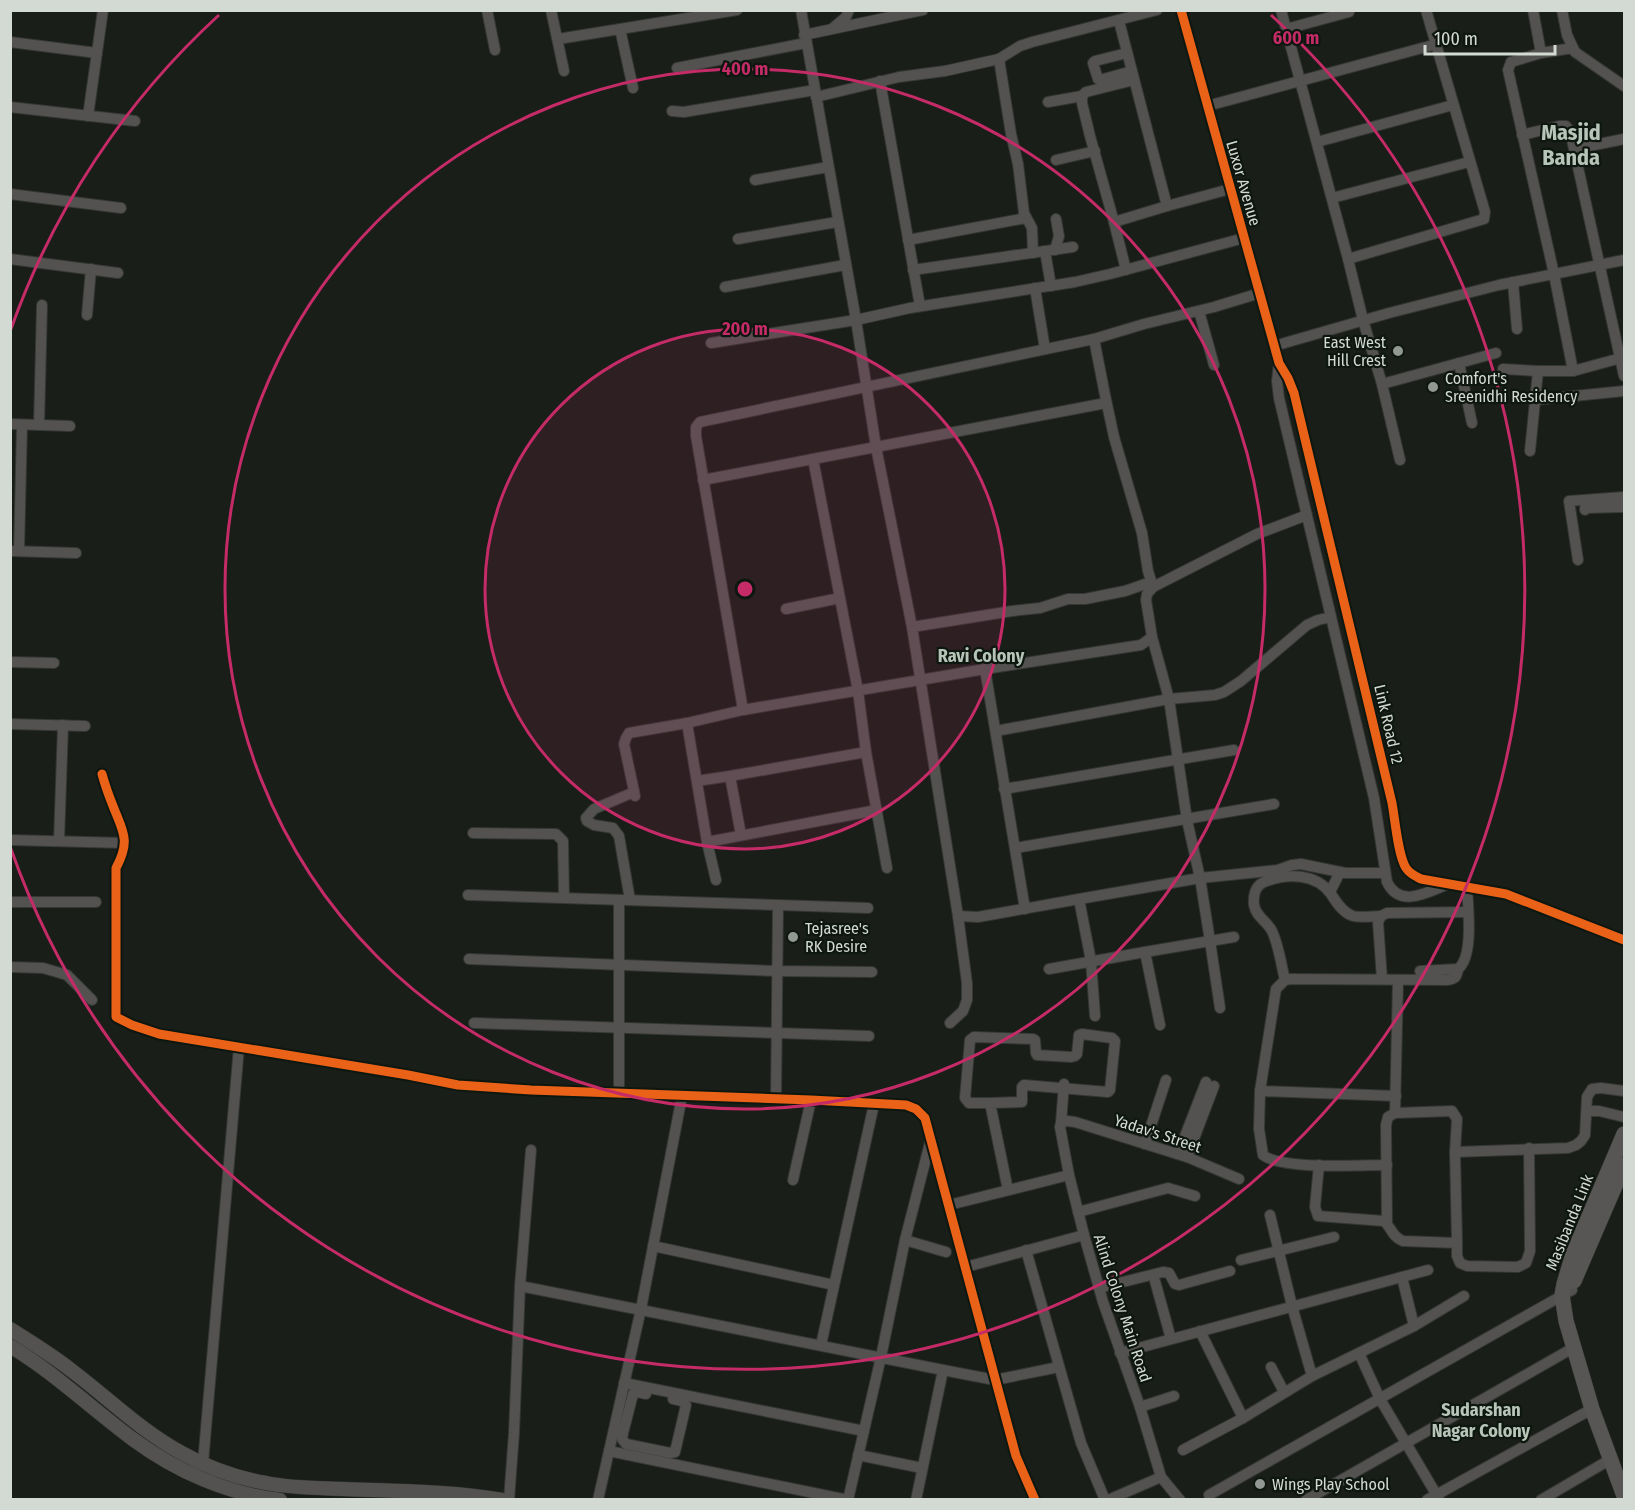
<svg xmlns="http://www.w3.org/2000/svg" width="1635" height="1510" font-family="'Fira Sans Condensed',sans-serif">
	<style>
		.lines { fill: none; stroke-linecap: round; stroke-linejoin: round }
		.minor-casing { stroke: #343734; stroke-width: 12 }
		.tertiary-casing { stroke: #343734; stroke-width: 15 }
		.secondary-casing { stroke: #343734; stroke-width: 16 }
		.minor { stroke: #545251; stroke-width: 10 }
		.tertiary { stroke: #545251; stroke-width: 14 }
		.secondary { stroke: #585655; stroke-width: 15 }
		.cycleway-casing { stroke: #0d170f; stroke-width: 13 }
		.cycleway { stroke: #ea6118; stroke-width: 9 }
		.ring { fill: none; stroke: #c42b67; stroke-width: 3 }
		.poi-dot { fill: #929893; stroke: #0d170f; stroke-width: 2 }
		.labels { text-anchor: middle; stroke-width: 4.5; stroke-linejoin: round; paint-order: stroke }
		.street-label { font-size: 16px; fill: #d3dad4; stroke: #0d170f }
		.poi-label { font-size: 16px; fill: #d3dad4; stroke: #0d170f; text-anchor: start }
		.neighbourhood-label { font-size: 18px; font-weight: bold; fill: #b7c5b9; stroke: #0d170f }
		.district-label { font-size: 22px; font-weight: bold; fill: #b7c5b9; stroke: #0d170f }
		.centre { fill: #c42b67; stroke: #0d170f; stroke-width: 3 }
		.ring-label { font-size: 18px; text-anchor: middle; font-weight: bold; fill: #c42b67; stroke: #0d170f; stroke-width: 4.5; stroke-linejoin: round; paint-order: stroke }
	</style>
	<rect width="100%" height="100%" fill="#191e19"/>
	<g class="lines">
		<g class="minor-casing">
			<g id="minor">
				<polyline points="487,10 495,50"/>
				<polyline points="551,10 564,71"/>
				<polyline points="801,10 856,320 876,447 912,627 958,916 978,917 1079,899"/>
				<path d="M 1181,10 L 1279,363 L 1288,378 L 1294,393 L 1392,803 C 1395,819 1398,856 1406,868 C 1410,874 1415,876 1421,879 L 1506,894 L 1624,940"/>
				<polyline points="1281,10 1348,259 1363,320 1382,384 1400,460"/>
				<polyline points="1533,10 1541,53 1511,62 1508,70 1554,274 1573,371"/>
				<polyline points="1562,10 1567,35 1575,52 1624,86"/>
				<polyline points="1119,21 1167,206 1114,222 1090,136 1082,103 1082,96 1086,92 1134,80"/>
				<polyline points="834,27 846,17 849,10"/>
				<polyline points="620,29 737,10"/>
				<polyline points="1286,29 1349,12"/>
				<polyline points="804,35 923,10"/>
				<polyline points="558,39 620,29 633,88"/>
				<polyline points="10,42 97,53"/>
				<polyline points="1127,53 1095,61 1093,63 1098,79 1100,80 1132,71"/>
				<polyline points="1541,53 1573,48"/>
				<polyline points="999,59 1011,134 1018,164 1024,213 1032,228 1033,253"/>
				<polyline points="677,68 806,43"/>
				<polyline points="880,81 920,306"/>
				<polyline points="816,97 899,77 945,71 999,59 1020,46 1032,42 1157,10"/>
				<polyline points="1048,102 1082,96"/>
				<polyline points="1207,106 1437,44"/>
				<polyline points="10,107 135,121"/>
				<polyline points="672,111 684,112 815,90"/>
				<polyline points="88,116 103,10"/>
				<polyline points="1522,135 1559,126 1566,126 1570,131 1624,376"/>
				<polyline points="1317,142 1453,105"/>
				<polyline points="1574,149 1624,139"/>
				<polyline points="1056,160 1095,151"/>
				<polyline points="755,180 828,167"/>
				<polyline points="10,194 121,208"/>
				<polyline points="1332,198 1469,162"/>
				<polyline points="1167,206 1230,189"/>
				<polyline points="1114,222 1126,270"/>
				<polyline points="738,239 837,222"/>
				<polyline points="908,240 1026,218"/>
				<polyline points="1055,250 1059,236 1056,219"/>
				<polyline points="1045,251 1051,286"/>
				<polyline points="10,259 118,273"/>
				<polyline points="1348,259 1484,219 1485,212 1426,10"/>
				<polyline points="913,270 1073,247"/>
				<polyline points="1513,282 1517,329"/>
				<polyline points="725,287 845,265"/>
				<polyline points="1035,288 1045,349"/>
				<polyline points="1260,293 1214,307 1144,324 1094,339 1105,395 1114,437 1142,533 1148,571 1153,587 1257,534 1307,515"/>
				<polyline points="1199,311 1214,365"/>
				<polyline points="87,315 91,269"/>
				<polyline points="711,343 856,320 910,308 1075,282 1110,274 1244,238"/>
				<polyline points="1274,346 1389,313 1499,285 1624,260"/>
				<path d="M 1279,363 L 1277,381 L 1279,398 L 1374,798 L 1387,882 C 1400,909 1428,892 1448,884"/>
				<polyline points="1459,363 1472,423"/>
				<polyline points="1503,369 1538,371 1573,371 1621,358"/>
				<polyline points="1382,384 1496,353"/>
				<polyline points="1534,400 1624,391"/>
				<polyline points="10,424 70,426"/>
				<polyline points="39,425 42,305"/>
				<polyline points="1530,451 1538,371"/>
				<polyline points="703,480 813,459"/>
				<polyline points="1585,510 1585,508 1624,507"/>
				<polyline points="10,551 76,553"/>
				<polyline points="19,551 22,425"/>
				<polyline points="1578,560 1569,501 1624,497"/>
				<polyline points="786,609 840,598"/>
				<polyline points="912,627 1012,611 1040,608 1068,599 1085,599 1125,591 1151,582"/>
				<polyline points="1152,637 1169,699 1187,820 1200,878 1210,941 1145,952 1160,1025"/>
				<polyline points="10,662 54,663"/>
				<polyline points="985,669 1025,909"/>
				<polyline points="743,710 696,436 696,427 700,422 1094,339"/>
				<polyline points="687,723 707,842 716,880"/>
				<polyline points="10,724 85,726"/>
				<polyline points="996,731 1169,699 1215,695 1224,692 1241,681 1307,625 1318,620 1331,617"/>
				<path d="M 102,774 C 105,785 109,796 113,806 C 123,832 131,840 116,868 L 116,1017 L 132,1025 L 159,1034 L 408,1075 L 458,1085 L 531,1090 L 811,1100 L 906,1105 L 916,1109 L 925,1118 L 1016,1456 L 1035,1500"/>
				<polyline points="697,781 730,776"/>
				<polyline points="1004,789 1234,750"/>
				<polyline points="635,796 624,744 626,738 629,733 687,723 743,710 985,669 1141,645 1152,637 1146,600 1147,594 1153,587"/>
				<polyline points="473,833 556,834 563,841 564,898"/>
				<polyline points="741,835 730,776 866,752"/>
				<polyline points="10,840 124,843"/>
				<polyline points="59,841 63,725"/>
				<polyline points="707,842 877,810"/>
				<polyline points="1015,848 1274,804"/>
				<polyline points="887,868 866,752 858,691 813,459 1106,403"/>
				<polyline points="1330,892 1340,872"/>
				<polyline points="468,895 868,908"/>
				<polyline points="630,900 619,836 613,828 594,825 587,821 586,818 594,809 634,792"/>
				<polyline points="10,902 96,902"/>
				<polyline points="469,959 777,971 872,972"/>
				<polyline points="10,967 43,968 67,975 92,1000"/>
				<polyline points="1049,969 1145,952"/>
				<path d="M 1420,971 L 1458,969 C 1474,957 1468,907 1467,887"/>
				<polyline points="1382,979 1378,922 1381,916 1387,913 1468,912"/>
				<path d="M 1285,980 C 1281,964 1279,946 1272,931 C 1267,921 1256,917 1254,905 C 1253,896 1255,886 1264,882 C 1287,873 1316,873 1331,894 C 1336,902 1343,913 1353,916 C 1361,918 1373,916 1381,916"/>
				<polyline points="1220,1008 1210,941 1234,937"/>
				<polyline points="1095,1016 1091,961 1079,899 1200,878 1278,870 1292,865 1301,864 1345,873 1385,873"/>
				<polyline points="474,1023 869,1036"/>
				<polyline points="950,1023 963,1011 967,1000 967,983 958,916"/>
				<polyline points="1260,1091 1396,1096"/>
				<polyline points="619,1094 619,900"/>
				<polyline points="776,1099 778,906"/>
				<polyline points="990,1103 1022,1102 1022,1087 1024,1085 1108,1092 1110,1090 1115,1041 1112,1038 1082,1034 1079,1035 1077,1054 1075,1056 1071,1057 1037,1055 1036,1053 1035,1040 1033,1039 974,1037 970,1040 965,1098 969,1103 990,1103 1008,1190"/>
				<polyline points="1587,1111 1599,1111 1624,1117"/>
				<polyline points="1395,1113 1398,981"/>
				<polyline points="1061,1123 1064,1084"/>
				<polyline points="1145,1144 1166,1080"/>
				<polyline points="1455,1152 1457,1243"/>
				<polyline points="1178,1154 1206,1082"/>
				<polyline points="1187,1157 1214,1086"/>
				<path d="M 1319,1165 L 1315,1207 L 1318,1216 L 1384,1221 C 1392,1228 1392,1237 1403,1241 L 1457,1243 L 1457,1256 L 1460,1263 L 1467,1266 L 1518,1267 L 1526,1263 L 1530,1251 L 1529,1148"/>
				<path d="M 1387,1165 C 1362,1165 1281,1170 1263,1155 L 1259,1129 L 1260,1091 L 1276,989 L 1285,980 L 1290,979 L 1447,980 C 1455,979 1457,977 1458,969"/>
				<polyline points="793,1180 811,1100"/>
				<polyline points="949,1205 1069,1175"/>
				<polyline points="1078,1212 1168,1188 1195,1196"/>
				<polyline points="1270,1215 1292,1306 1312,1376"/>
				<polyline points="1387,1224 1386,1125 1388,1117 1395,1113 1452,1111 1457,1119 1455,1152 1568,1148 1576,1145 1581,1141 1585,1135 1587,1097 1592,1089 1601,1088 1624,1091"/>
				<polyline points="905,1240 946,1252"/>
				<polyline points="653,1246 834,1285"/>
				<polyline points="1026,1250 1081,1443 1105,1500"/>
				<polyline points="1241,1260 1334,1237"/>
				<polyline points="966,1267 1084,1235"/>
				<polyline points="1402,1277 1414,1326"/>
				<polyline points="1155,1281 1171,1339"/>
				<polyline points="520,1286 943,1370 916,1500"/>
				<polyline points="1099,1288 1163,1272 1169,1273 1175,1284 1179,1285 1230,1271"/>
				<polyline points="1200,1331 1243,1418"/>
				<polyline points="821,1345 874,1104"/>
				<polyline points="1120,1353 1428,1270"/>
				<polyline points="1359,1353 1380,1399 1439,1499"/>
				<polyline points="1271,1367 1284,1392"/>
				<polyline points="943,1370 995,1380 1059,1367"/>
				<polyline points="624,1383 864,1431"/>
				<polyline points="1140,1407 1174,1396"/>
				<polyline points="614,1431 623,1433 622,1439 626,1444 670,1453 675,1452 686,1405 682,1401 673,1399"/>
				<polyline points="623,1433 633,1394 637,1392 646,1394"/>
				<polyline points="1183,1450 1243,1418 1312,1376 1414,1326 1464,1296"/>
				<polyline points="609,1451 848,1500"/>
				<polyline points="858,1455 922,1468"/>
				<polyline points="203,1463 239,1047"/>
				<polyline points="1209,1495 1572,1290"/>
				<polyline points="509,1500 514,1433 520,1286 531,1150"/>
				<polyline points="598,1500 641,1309 682,1096"/>
				<polyline points="848,1500 881,1357 905,1240 931,1139"/>
				<polyline points="1108,1500 1161,1477"/>
				<polyline points="1180,1500 1161,1477 1140,1407 1103,1302 1084,1235 1069,1175 1060,1127 1061,1123 1067,1121 1075,1122 1187,1157 1239,1179"/>
				<polyline points="1306,1500 1573,1348"/>
				<polyline points="1427,1500 1592,1409"/>
				<polyline points="1541,1500 1611,1459"/>
			</g>
		</g>
		<g class="tertiary-casing">
			<g id="tertiary">
				<path d="M 10,1329 C 31,1342 52,1355 71,1370 C 107,1397 140,1430 180,1452 C 206,1467 237,1478 266,1483 C 291,1488 317,1488 343,1489 C 396,1491 450,1491 502,1500"/>
				<path d="M 10,1346 C 55,1373 92,1409 134,1440 C 176,1471 228,1494 280,1500"/>
			</g>
		</g>
		<g class="secondary-casing">
			<g id="secondary">
				<polyline points="1624,1134 1573,1254 1564,1284 1562,1295 1566,1321 1592,1409 1624,1496"/>
				<polyline points="1574,1281 1624,1165"/>
			</g>
		</g>
		<use href="#minor" class="minor"/>
		<use href="#tertiary" class="tertiary"/>
		<use href="#secondary" class="secondary"/>
		<g class="cycleway-casing">
			<g id="cycleway">
				<path d="M 1181,10 L 1279,363 L 1288,378 L 1294,393 L 1392,803 C 1395,819 1398,856 1406,868 C 1410,874 1415,876 1421,879 L 1506,894 L 1624,940"/>
				<path d="M 102,774 C 105,785 109,796 113,806 C 123,832 131,840 116,868 L 116,1017 L 132,1025 L 159,1034 L 408,1075 L 458,1085 L 531,1090 L 811,1100 L 906,1105 L 916,1109 L 925,1118 L 1016,1456 L 1035,1500"/>
			</g>
		</g>
		<use href="#cycleway" class="cycleway"/>
	</g>
	<circle cx="745" cy="589" r="260" fill="#c42b67" fill-opacity=".12"/>
	<g class="ring">
		<circle cx="745" cy="589" r="260"/>
		<circle cx="745" cy="589" r="520"/>
		<path d="M11 329A779 779 0 0 1 219 15M1271 15A779 779 0 1 1 11 849"/>
	</g>
	<g class="poi-dot">
		<circle cx="1398" cy="351" r="6"/>
		<circle cx="1433" cy="387" r="6"/>
		<circle cx="793" cy="937" r="6"/>
		<circle cx="1260" cy="1484" r="6"/>
	</g>
	<g class="labels">
		<g class="street-label">
			<text transform="translate(1244 183) rotate(74)" y="6">Luxor Avenue</text>
			<text transform="translate(1389 724) rotate(77)" y="6">Link Road 12</text>
			<text transform="translate(1158 1133) rotate(18)" y="6">Yadav's Street</text>
			<text transform="translate(1569 1222) rotate(-68)" y="6">Masibanda Link</text>
			<text transform="translate(1123 1308) rotate(72)" y="6">Alind Colony Main Road</text>
		</g>
		<g class="poi-label">
			<text x="1386" y="348" text-anchor="end">East West<tspan x="1386" dy="18">Hill Crest</tspan></text>
			<text x="1445" y="384">Comfort's<tspan x="1445" dy="18">Sreenidhi Residency</tspan></text>
			<text x="805" y="934">Tejasree's<tspan x="805" dy="18">RK Desire</tspan></text>
			<text x="1272" y="1490">Wings Play School</text>
		</g>
		<g class="neighbourhood-label">
			<text x="981" y="662">Ravi Colony</text>
			<text x="1481" y="1416">Sudarshan<tspan x="1481" dy="21">Nagar Colony</tspan></text>
		</g>
		<g class="district-label">
			<text x="1571" y="140">Masjid<tspan x="1571" dy="25">Banda</tspan></text>
		</g>
	</g>
	<circle cx="745" cy="589" r="9" class="centre"/>
	<g class="ring-label">
		<text x="1296" y="44">600 m</text>
		<text x="745" y="75">400 m</text>
		<text x="745" y="335">200 m</text>
	</g>
	<rect width="1635" height="1510" fill="none" stroke="#d3dad4" stroke-width="24"/>
	<path d="M1425 45v9h130v-9" fill="none" stroke="#d3dad4" stroke-width="3"/>
	<text x="1434" y="45" font-size="18" fill="#d3dad4" stroke="#0d170f" stroke-width="4.5" paint-order="stroke">100 m</text>
</svg>
